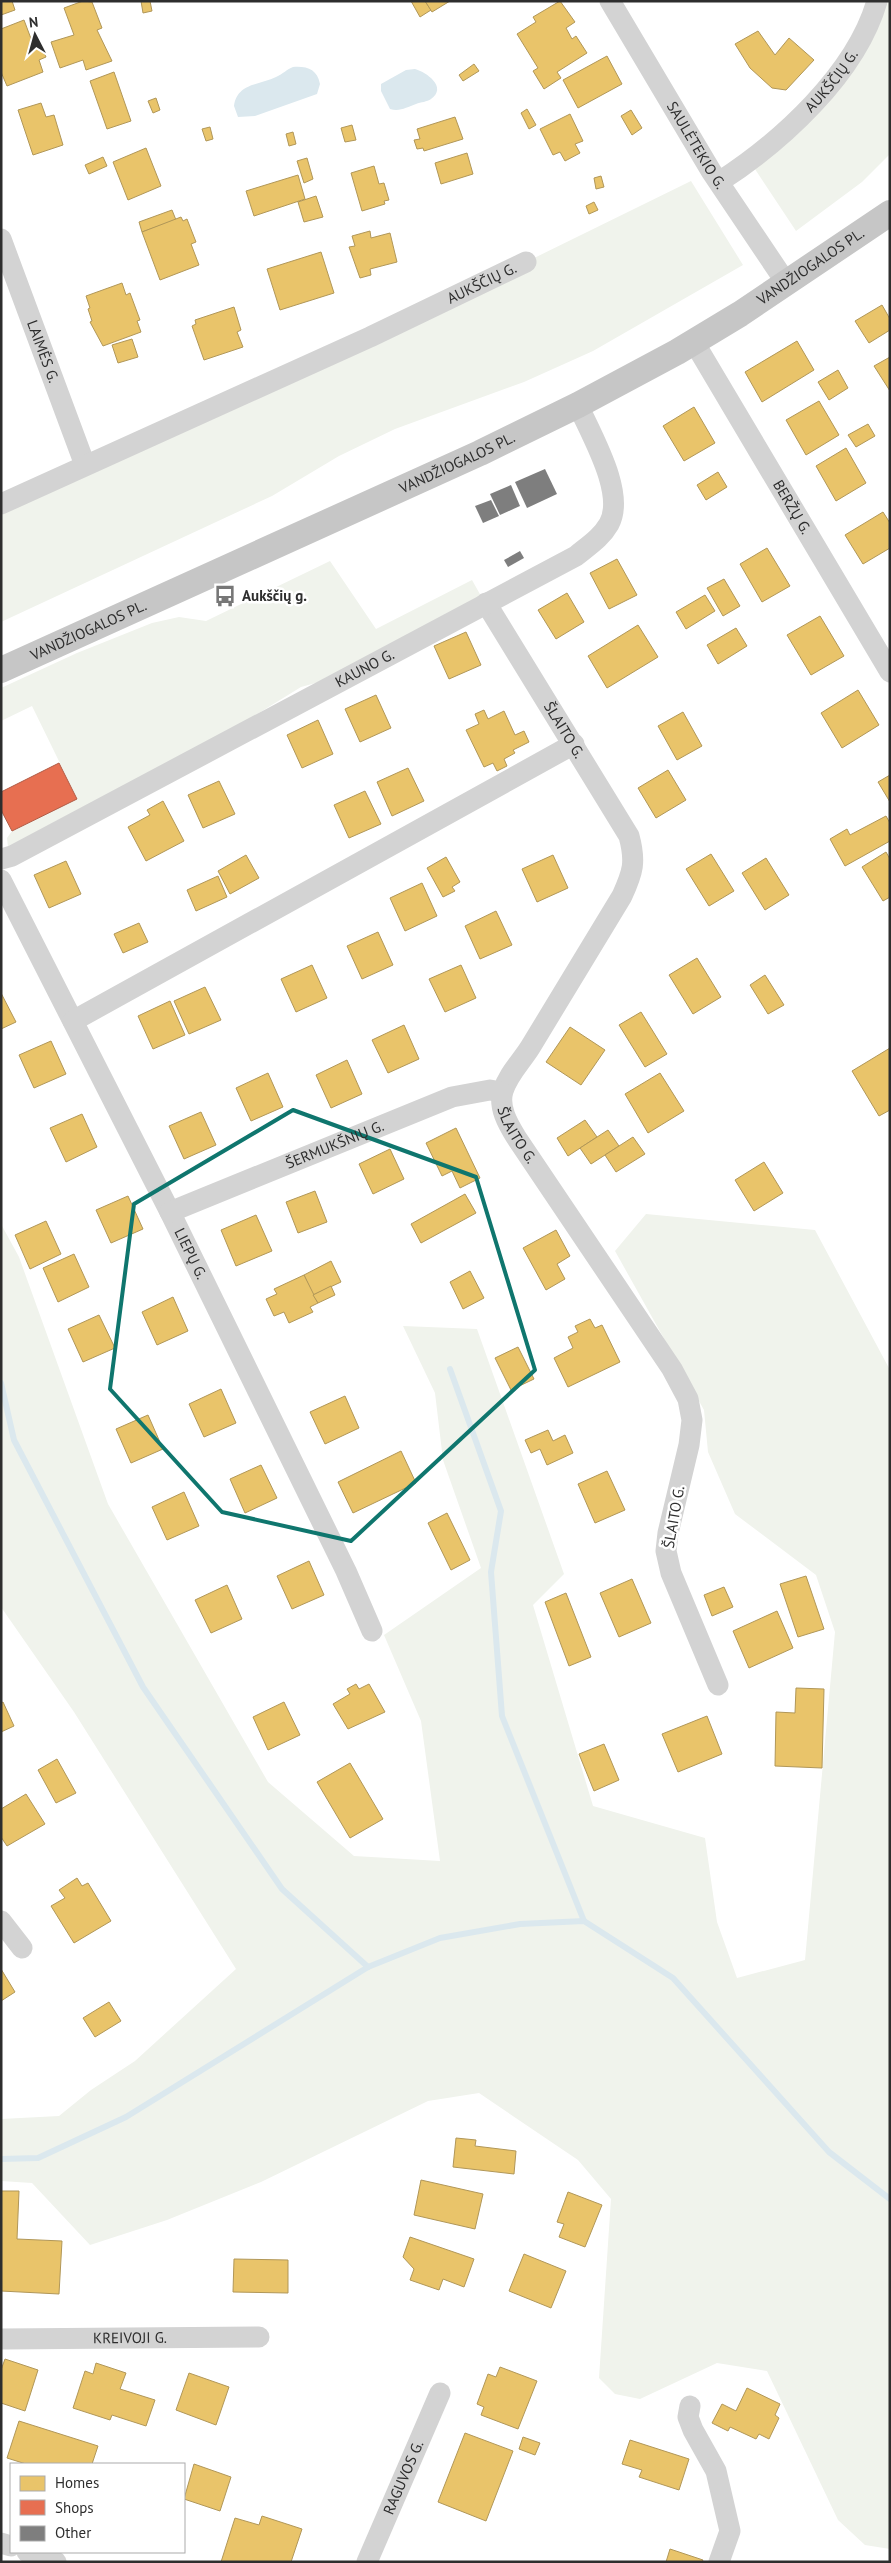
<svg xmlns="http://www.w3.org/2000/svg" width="891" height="2563" font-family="'PT Sans',sans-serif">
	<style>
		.green { fill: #f0f3ec }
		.water { fill: #dbe8ee }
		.homes { fill: #e9c46a; stroke: #b19758 }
		.shops { fill: #e76f51; stroke: #b05c46 }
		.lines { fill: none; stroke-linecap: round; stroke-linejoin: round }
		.stream { stroke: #dbe8ee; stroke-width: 6 }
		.building { fill: #7e7e7e }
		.minor { stroke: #d3d3d3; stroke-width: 21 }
		.major { stroke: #c6c6c6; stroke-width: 26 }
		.marked { fill: none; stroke: #0f766e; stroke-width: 4; stroke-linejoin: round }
		.labels { text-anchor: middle; stroke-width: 5; stroke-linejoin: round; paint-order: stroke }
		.street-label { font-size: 15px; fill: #2e2e2e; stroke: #fff }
		.poi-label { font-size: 15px; font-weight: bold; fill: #2e2e2e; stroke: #fff; text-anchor: start }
	</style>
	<rect width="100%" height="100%" fill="#fff"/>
	<g class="green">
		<polygon points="877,1 890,1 890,154 862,182 796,231 749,160 794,122"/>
		<polygon points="691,181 743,265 593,351 524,382 395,429 339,456 272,496 1,622 1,504 526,262"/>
		<polygon points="330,561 376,629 472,580 481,596 323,681 301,687 249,719 8,847 7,838 12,831 77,798 32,706 1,721 1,688 77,653 152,623 179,617 206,621"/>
		<polygon points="646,1214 815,1230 890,1370 890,2549 865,2545 838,2520 767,2371 717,2363 640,2399 615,2394 599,2378 611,2199 578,2160 479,2093 428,2101 261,2182 167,2220 90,2245 32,2183 1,2181 1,2119 59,2116 91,2090 135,2061 236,1969 74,1712 1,1607 1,1224 19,1257 108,1504 268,1782 354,1856 440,1861 421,1721 384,1635 481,1568 443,1460 435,1393 403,1326 477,1329 564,1574 533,1605 593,1806 705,1838 717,1922 737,1978 805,1960 835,1632 816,1575 735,1514 708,1452 704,1410 615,1251"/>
	</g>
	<g class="water">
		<path d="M 293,67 C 307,66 317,69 320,84 L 317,94 L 255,116 L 238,117 L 234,106 C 237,83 260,85 276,77 C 283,74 287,69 293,67 Z"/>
		<path d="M 415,69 C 426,72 448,87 431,99 C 427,102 421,102 416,104 C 407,107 400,112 390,109 L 381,91 L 381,84 L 406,70 Z"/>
	</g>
	<g class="homes">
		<polygon points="1,1 12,1 15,10 1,15"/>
		<polygon points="83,1 92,2 102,28 97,30 112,61 86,70 83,60 60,68 51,42 74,35 64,8"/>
		<polygon points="141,1 150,1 152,11 143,13"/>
		<polygon points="411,1 425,1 431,10 420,17"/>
		<polygon points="425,1 450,1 432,12"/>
		<polygon points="560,1 575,22 566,28 572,39 576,36 587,53 557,72 561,78 544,89 533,71 538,68 517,34 536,22 533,17"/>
		<polygon points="24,20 33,44 40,42 46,57 39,60 43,72 7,86 1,72 1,29"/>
		<polygon points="758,31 775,55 789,38 814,60 786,90 772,88 750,68 735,44"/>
		<polygon points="607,56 622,84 578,108 563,80"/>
		<polygon points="474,64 479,71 463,81 459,75"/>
		<polygon points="114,72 131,121 107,129 90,81"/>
		<polygon points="156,98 160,110 153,113 148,101"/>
		<polygon points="41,103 46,117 54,115 63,145 33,155 18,110"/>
		<polygon points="527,109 536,125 529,129 521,113"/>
		<polygon points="631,110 642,128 632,135 621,116"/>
		<polygon points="570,114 583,141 575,144 580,153 565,161 560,152 553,155 540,129"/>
		<polygon points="455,117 463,139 424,151 423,148 417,149 414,140 420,139 417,129"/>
		<polygon points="352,125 356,140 345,142 341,128"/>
		<polygon points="210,127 213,139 206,141 202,129"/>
		<polygon points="293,132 296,144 289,146 286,134"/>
		<polygon points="146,148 161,186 128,200 113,162"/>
		<polygon points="467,153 473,174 441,184 435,163"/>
		<polygon points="103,157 107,166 89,174 85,165"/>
		<polygon points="307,158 313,179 304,183 297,161"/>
		<polygon points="374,166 379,184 384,183 389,200 384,201 385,204 362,211 351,173"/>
		<polygon points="298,175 305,199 254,216 246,191"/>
		<polygon points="601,176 604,187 596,189 594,178"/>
		<polygon points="316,196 323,217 304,222 298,202"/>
		<polygon points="594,202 598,210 589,214 586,206"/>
		<polygon points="172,210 176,220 142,232 139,222"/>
		<polygon points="181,217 183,221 187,219 196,242 191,244 199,265 160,280 142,232"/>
		<polygon points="370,231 371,238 390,233 397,262 370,269 371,275 360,278 349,247 355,246 352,236"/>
		<polygon points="321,252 334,293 280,310 267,269"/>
		<polygon points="122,283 126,295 130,293 140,320 137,321 141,332 103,346 90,322 92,321 88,309 90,308 86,296"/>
		<polygon points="882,305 890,319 890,330 869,343 855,321"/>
		<polygon points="234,307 241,330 237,332 243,347 204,360 192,326 196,324 195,320"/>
		<polygon points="132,339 138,357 118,363 112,345"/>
		<polygon points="797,341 814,370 762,402 745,372"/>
		<polygon points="890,357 890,391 874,366"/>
		<polygon points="838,370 848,388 829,400 818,382"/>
		<polygon points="819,401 839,435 806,455 786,420"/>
		<polygon points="694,407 715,443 684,461 663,426"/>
		<polygon points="868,424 875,436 856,447 848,435"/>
		<polygon points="846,448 866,483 836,501 816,466"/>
		<polygon points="718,472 727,487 706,500 697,485"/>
		<polygon points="883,512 890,523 890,548 863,564 845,535"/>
		<polygon points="767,548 790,586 762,602 740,564"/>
		<polygon points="617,559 637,595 609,609 590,573"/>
		<polygon points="724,579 740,606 723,616 707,588"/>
		<polygon points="567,593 584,622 556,639 538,610"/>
		<polygon points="705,595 715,611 686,629 676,612"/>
		<polygon points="820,616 844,656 811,675 787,635"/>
		<polygon points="638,625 658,657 607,688 588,656"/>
		<polygon points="736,628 747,646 718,664 707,645"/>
		<polygon points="466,632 481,665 449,679 434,646"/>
		<polygon points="858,690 879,725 842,748 821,713"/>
		<polygon points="376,695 391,728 360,742 345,709"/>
		<polygon points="484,710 488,719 504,711 515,735 524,731 529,742 513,750 515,753 504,759 507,766 497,771 493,763 484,767 466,730 479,724 475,714"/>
		<polygon points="683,712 702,746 677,760 658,726"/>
		<polygon points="318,720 333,754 302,768 287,735"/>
		<polygon points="408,768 424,801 392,816 377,782"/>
		<polygon points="668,770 686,800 656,818 638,788"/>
		<polygon points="890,775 890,802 878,782"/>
		<polygon points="219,781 235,814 203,828 188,795"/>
		<polygon points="365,791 381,824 349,838 334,805"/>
		<polygon points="163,801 184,841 146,861 128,827 150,815 147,810"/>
		<polygon points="886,816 890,823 890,841 845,866 830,839 847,829 850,835"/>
		<polygon points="886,852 890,859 890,897 883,901 862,867"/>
		<polygon points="711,854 734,891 709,906 686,869"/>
		<polygon points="246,855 259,878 230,894 218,871"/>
		<polygon points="553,855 568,888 537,902 522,869"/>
		<polygon points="446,857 460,882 452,887 455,891 443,897 427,868"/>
		<polygon points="766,858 789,895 765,910 742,873"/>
		<polygon points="66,861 81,894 49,908 34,875"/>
		<polygon points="218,876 227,897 196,911 187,890"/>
		<polygon points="422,883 437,916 405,931 390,898"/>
		<polygon points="496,911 512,945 480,959 465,926"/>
		<polygon points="139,923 148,942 123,953 114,934"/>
		<polygon points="378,932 393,965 362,979 347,946"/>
		<polygon points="697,958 721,997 693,1014 669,975"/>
		<polygon points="312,965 327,998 296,1012 281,979"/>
		<polygon points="461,965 476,998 445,1012 429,979"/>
		<polygon points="765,975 784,1005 768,1014 750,985"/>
		<polygon points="205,987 221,1020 189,1034 174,1001"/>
		<polygon points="1,993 16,1022 1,1029"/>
		<polygon points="170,1001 185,1035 153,1049 138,1016"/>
		<polygon points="641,1012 667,1054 645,1067 619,1025"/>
		<polygon points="404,1025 419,1059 388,1073 372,1040"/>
		<polygon points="570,1027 605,1050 581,1085 546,1062"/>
		<polygon points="51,1041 66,1074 34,1088 19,1055"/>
		<polygon points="890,1048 890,1110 879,1116 852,1071"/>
		<polygon points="347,1060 362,1094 331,1108 316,1075"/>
		<polygon points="268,1073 283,1107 251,1121 236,1088"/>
		<polygon points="660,1073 684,1111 648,1133 625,1094"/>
		<polygon points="201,1112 216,1145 184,1159 169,1126"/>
		<polygon points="82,1114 97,1147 66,1162 50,1128"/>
		<polygon points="585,1120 597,1137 568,1156 557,1138"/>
		<polygon points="456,1128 480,1178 460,1188 452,1171 442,1176 426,1143"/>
		<polygon points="608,1130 619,1146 591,1164 580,1148"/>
		<polygon points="633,1137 645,1154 616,1172 605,1155"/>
		<polygon points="390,1149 404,1179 373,1194 359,1164"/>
		<polygon points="764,1162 783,1193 754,1211 735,1180"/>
		<polygon points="315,1191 327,1222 298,1233 286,1202"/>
		<polygon points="465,1194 476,1213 421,1243 411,1224"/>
		<polygon points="128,1196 143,1229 111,1243 96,1210"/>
		<polygon points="256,1215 272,1251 236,1266 221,1230"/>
		<polygon points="46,1221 61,1254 30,1269 15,1235"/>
		<polygon points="556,1230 570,1256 557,1264 565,1279 546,1290 523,1248"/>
		<polygon points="74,1254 89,1287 58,1302 43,1268"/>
		<polygon points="331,1261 341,1282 313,1295 304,1275"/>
		<polygon points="470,1271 484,1298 463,1309 450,1282"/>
		<polygon points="304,1275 318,1303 310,1307 313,1312 289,1323 284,1312 274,1316 266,1299 277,1294 274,1289"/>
		<polygon points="331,1286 335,1295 318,1303 313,1295"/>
		<polygon points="173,1297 188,1331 157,1345 142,1312"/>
		<polygon points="99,1315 115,1348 83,1362 68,1329"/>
		<polygon points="590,1319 595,1328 602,1325 620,1362 568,1387 554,1358 573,1348 568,1337 578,1332 575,1326"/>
		<polygon points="518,1347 534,1379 511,1390 495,1358"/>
		<polygon points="221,1389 236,1423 204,1437 189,1404"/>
		<polygon points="345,1396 359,1428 325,1444 310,1412"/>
		<polygon points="148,1415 163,1449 131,1463 116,1429"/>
		<polygon points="548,1430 553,1441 565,1435 573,1453 547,1465 540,1449 531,1453 525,1440"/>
		<polygon points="401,1451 416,1483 353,1513 338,1482"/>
		<polygon points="261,1465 277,1498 245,1513 230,1479"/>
		<polygon points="607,1471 625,1510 595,1523 578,1484"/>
		<polygon points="184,1492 199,1526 167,1540 152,1507"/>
		<polygon points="447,1513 470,1560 451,1570 428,1523"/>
		<polygon points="309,1561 324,1595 292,1609 277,1576"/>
		<polygon points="806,1576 824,1629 798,1637 780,1584"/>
		<polygon points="632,1579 651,1623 619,1637 600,1593"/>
		<polygon points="227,1585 242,1619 211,1633 195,1600"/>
		<polygon points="724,1587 733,1607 712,1616 704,1595"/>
		<polygon points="566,1593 591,1657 569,1666 545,1602"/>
		<polygon points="777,1611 793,1648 749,1668 733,1631"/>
		<polygon points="356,1684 359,1689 369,1684 385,1712 348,1729 333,1704 350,1694 347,1689"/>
		<polygon points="796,1688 824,1689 822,1768 775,1766 776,1712 795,1713"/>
		<polygon points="3,1702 14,1726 1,1732 1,1703"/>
		<polygon points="284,1702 300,1735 268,1750 253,1717"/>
		<polygon points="707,1716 722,1754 678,1772 662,1734"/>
		<polygon points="604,1744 619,1780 594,1791 579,1754"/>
		<polygon points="57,1759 76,1793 56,1803 38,1770"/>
		<polygon points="350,1763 383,1819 350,1838 317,1782"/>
		<polygon points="26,1794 45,1824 7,1846 1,1837 1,1809"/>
		<polygon points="77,1878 82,1886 88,1883 111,1921 74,1943 51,1906 65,1898 59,1890"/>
		<polygon points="1,1969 15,1992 1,2001"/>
		<polygon points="109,2002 121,2021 95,2037 83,2018"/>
		<polygon points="456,2138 476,2140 475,2146 516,2151 514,2174 453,2167"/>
		<polygon points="421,2180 483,2194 475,2229 414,2215"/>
		<polygon points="1,2191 19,2191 17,2239 62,2241 59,2294 1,2291"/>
		<polygon points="568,2192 602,2205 585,2247 559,2237 564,2224 557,2222"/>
		<polygon points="410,2237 474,2259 464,2287 443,2279 439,2290 410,2280 414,2269 403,2257"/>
		<polygon points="524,2254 566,2271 551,2308 509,2291"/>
		<polygon points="234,2259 288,2260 288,2293 233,2292"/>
		<polygon points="5,2359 38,2370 25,2411 1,2403 1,2370"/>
		<polygon points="96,2363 126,2373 120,2389 155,2400 146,2426 112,2415 110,2420 73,2408 85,2371 93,2374"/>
		<polygon points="500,2367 537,2381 518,2429 481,2415 484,2407 477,2404 488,2374 496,2377"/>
		<polygon points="189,2373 229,2387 216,2425 176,2410"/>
		<polygon points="747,2388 780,2404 775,2415 779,2418 769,2439 759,2434 756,2439 730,2427 728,2431 712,2423 722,2404 736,2411"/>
		<polygon points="19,2421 98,2446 92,2464 26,2464 7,2458"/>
		<polygon points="465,2433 513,2451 486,2521 438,2502"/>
		<polygon points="523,2437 540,2443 535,2455 519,2449"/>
		<polygon points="630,2440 689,2459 679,2490 639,2477 642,2470 622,2464"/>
		<polygon points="194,2464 231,2477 220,2511 184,2499"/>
		<polygon points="262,2516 302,2529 291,2562 221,2562 235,2518 259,2525"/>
		<polygon points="670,2549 703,2560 702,2562 666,2562"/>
	</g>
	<polygon class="shops" points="59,763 77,799 12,831 1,810 1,792"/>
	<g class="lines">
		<g class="stream">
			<polyline points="450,1369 501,1511 491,1572 502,1716 584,1921"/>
			<polyline points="1,1383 14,1440 143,1687 282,1889 368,1967"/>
			<polyline points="1,2159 38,2158 126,2117 368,1967 440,1938 520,1924 584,1921 673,1978 829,2152 890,2199"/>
		</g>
	</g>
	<g class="building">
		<polygon points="545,469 557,494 527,508 515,482"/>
		<polygon points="511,485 520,506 500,515 490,494"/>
		<polygon points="491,500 499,516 483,523 475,506"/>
		<polygon points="520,551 524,558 508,567 504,560"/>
	</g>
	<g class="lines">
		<g class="minor">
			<path id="s1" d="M 610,1 L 711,171 L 787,284"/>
			<path id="s2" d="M 719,182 C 781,142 856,74 877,1"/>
			<path id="s3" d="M 1,239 L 85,465"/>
			<path id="s4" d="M 694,342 L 890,672"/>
			<path id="s5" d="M 1,504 L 370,337 L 526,262"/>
			<path id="s6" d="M 486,603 L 629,836 C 636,862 633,872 622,896 C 592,946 561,996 531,1046 C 522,1061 508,1074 503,1091 C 498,1107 508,1124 516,1137 L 672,1369 L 688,1399 L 692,1420 L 689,1445 L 668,1533 L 666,1551 L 671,1573 L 718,1685"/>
			<path id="s7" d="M 1,859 L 12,856 L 576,556 C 588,546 601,538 609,524 C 626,493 591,435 578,405"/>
			<path id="s8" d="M 1,880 L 170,1212 L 346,1571 L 372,1631"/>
			<polyline points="73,1021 574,744"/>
			<path id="s9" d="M 170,1212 L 452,1097 L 490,1090 L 502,1092"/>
			<polyline points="1,1921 22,1948"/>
			<path id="s10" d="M 1,2339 L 259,2337"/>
			<polyline points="690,2406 688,2417 693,2430 716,2471 730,2531 719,2562"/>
			<polyline points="1,2543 11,2546"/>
			<polyline points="27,2552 56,2562"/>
			<path id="s11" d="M 367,2562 L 440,2393"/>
		</g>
		<path class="major" id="s12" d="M 1,670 L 480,453 L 578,405 L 677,352 L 740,314 L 890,213"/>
	</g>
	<path class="marked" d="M 293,1110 L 476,1177 L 535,1370 L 351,1541 L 222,1512 L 110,1389 L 134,1204 Z"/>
	<defs>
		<g id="bus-bare" transform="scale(1.725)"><path d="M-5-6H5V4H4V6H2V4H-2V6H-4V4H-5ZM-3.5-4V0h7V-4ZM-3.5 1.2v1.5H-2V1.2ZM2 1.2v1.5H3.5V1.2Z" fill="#777" stroke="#fff" stroke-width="2.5" paint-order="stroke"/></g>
	</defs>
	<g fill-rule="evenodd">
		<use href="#bus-bare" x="225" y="596"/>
	</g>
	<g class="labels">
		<g class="street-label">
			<text dy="5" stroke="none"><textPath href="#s2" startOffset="152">AUKŠČIŲ G.</textPath></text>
			<text dy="5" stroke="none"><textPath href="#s1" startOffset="168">SAULĖTEKIO G.</textPath></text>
			<text dy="5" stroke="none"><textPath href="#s12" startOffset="906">VANDŽIOGALOS PL.</textPath></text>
			<text dy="5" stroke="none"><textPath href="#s5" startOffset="529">AUKŠČIŲ G.</textPath></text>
			<text dy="5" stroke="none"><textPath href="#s3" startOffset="120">LAIMĖS G.</textPath></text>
			<text dy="5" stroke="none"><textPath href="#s12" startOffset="501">VANDŽIOGALOS PL.</textPath></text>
			<text dy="5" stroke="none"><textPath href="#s4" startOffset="192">BERŽŲ G.</textPath></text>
			<text dy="5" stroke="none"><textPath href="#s12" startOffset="96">VANDŽIOGALOS PL.</textPath></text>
			<text dy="5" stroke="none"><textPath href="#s7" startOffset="411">KAUNO G.</textPath></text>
			<text dy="5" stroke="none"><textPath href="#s6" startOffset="149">ŠLAITO G.</textPath></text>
			<text dy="5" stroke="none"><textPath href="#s6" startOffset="612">ŠLAITO G.</textPath></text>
			<text dy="5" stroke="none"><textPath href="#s9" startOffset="178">ŠERMUKŠNIŲ G.</textPath></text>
			<text dy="5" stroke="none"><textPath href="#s8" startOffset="419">LIEPŲ G.</textPath></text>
			<text transform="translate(674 1517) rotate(-80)" y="5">ŠLAITO G.</text>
			<text dy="5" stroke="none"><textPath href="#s10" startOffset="129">KREIVOJI G.</textPath></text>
			<text dy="5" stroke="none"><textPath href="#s11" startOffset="92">RAGUVOS G.</textPath></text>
		</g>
		<g class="poi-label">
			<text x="242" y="601">Aukščių g.</text>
		</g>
	</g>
	<rect width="891" height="2563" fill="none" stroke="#2e2e2e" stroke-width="5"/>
	<rect x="10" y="2463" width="175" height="90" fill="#ffffff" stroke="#ababab"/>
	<rect x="20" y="2476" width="25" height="15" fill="#e9c46a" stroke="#ababab"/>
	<text x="55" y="2488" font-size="15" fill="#2e2e2e">Homes</text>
	<rect x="20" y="2500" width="25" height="15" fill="#e76f51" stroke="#ababab"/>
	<text x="55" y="2513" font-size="15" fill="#2e2e2e">Shops</text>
	<rect x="20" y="2526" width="25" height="15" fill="#7e7e7e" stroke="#ababab"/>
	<text x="55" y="2538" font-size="15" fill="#2e2e2e">Other</text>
	<g transform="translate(35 35) rotate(354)" stroke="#ffffff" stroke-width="4" paint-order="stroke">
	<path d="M0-4L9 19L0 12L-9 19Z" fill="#2e2e2e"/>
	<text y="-8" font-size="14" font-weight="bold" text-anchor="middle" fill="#2e2e2e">N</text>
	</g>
</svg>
